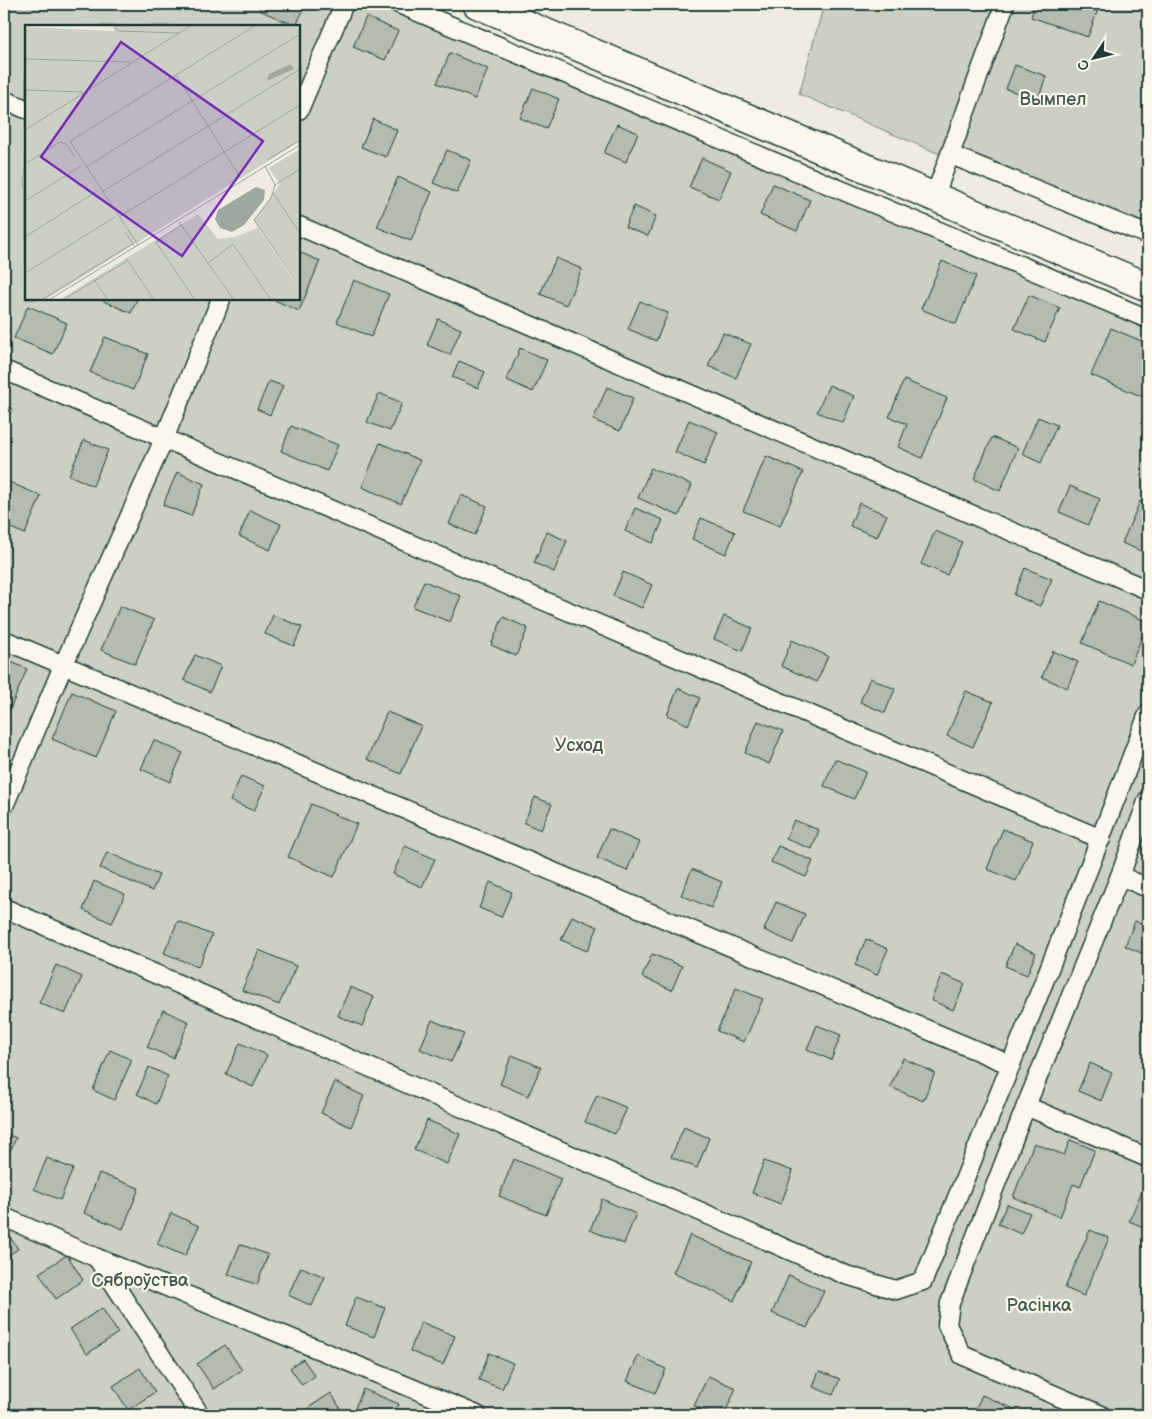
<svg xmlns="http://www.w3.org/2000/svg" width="1152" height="1419" font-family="'Balsamiq Sans',sans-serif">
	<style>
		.green { fill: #cbcfc4; stroke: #75867c; fill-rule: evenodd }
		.building { fill: #b4bbb0; stroke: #1f3d34 }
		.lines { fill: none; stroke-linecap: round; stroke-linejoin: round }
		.service-casing { stroke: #1f3d34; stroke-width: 21 }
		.minor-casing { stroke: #1f3d34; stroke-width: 31 }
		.service { stroke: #fbf7ec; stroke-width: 18 }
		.minor { stroke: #fbf7ec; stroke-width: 28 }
		.labels { text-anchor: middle; stroke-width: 4.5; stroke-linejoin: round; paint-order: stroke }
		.park-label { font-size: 18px; fill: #415a51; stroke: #fbf7ec }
		.inset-road { fill: none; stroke: #9ba69c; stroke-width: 1 }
		.view { fill: #7b2cbf; fill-opacity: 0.15; stroke: #7b2cbf; stroke-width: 2.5 }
		.inset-edge { fill: none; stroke: #1f3d34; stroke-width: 2.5 }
	</style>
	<rect width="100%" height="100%" fill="#eeece1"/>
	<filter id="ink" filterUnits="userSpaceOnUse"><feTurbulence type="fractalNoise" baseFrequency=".02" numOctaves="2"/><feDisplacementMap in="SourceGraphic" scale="10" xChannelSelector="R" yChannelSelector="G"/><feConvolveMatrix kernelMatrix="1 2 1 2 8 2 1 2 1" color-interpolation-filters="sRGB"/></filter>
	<g filter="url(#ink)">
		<g class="green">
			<path d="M 4,4 L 422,4 L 1148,310 L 1148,1415 L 4,1415 ZM 26,26 L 299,26 L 299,299 L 26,299 Z"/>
			<polygon points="824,4 1148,4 1148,243 799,94"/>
		</g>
		<g class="building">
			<polygon points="262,4 306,4 296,26 259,10"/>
			<polygon points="1035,4 1100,4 1088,37 1031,17"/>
			<polygon points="366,17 398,31 385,60 353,47"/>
			<polygon points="450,53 488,69 475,99 437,83"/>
			<polygon points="1015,65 1046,76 1038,100 1006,89"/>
			<polygon points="533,88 559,99 546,129 520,118"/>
			<polygon points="373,119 397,130 386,157 361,147"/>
			<polygon points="617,124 638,133 626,162 604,153"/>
			<polygon points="447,150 471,160 457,193 433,183"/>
			<polygon points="702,158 731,171 719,199 689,187"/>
			<polygon points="398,177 432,192 411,241 377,227"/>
			<polygon points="773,184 810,200 797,231 760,215"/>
			<polygon points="634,206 656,216 648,236 625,227"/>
			<polygon points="299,252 320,261 299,311 272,299 299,299"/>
			<polygon points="556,258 582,269 566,305 540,294"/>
			<polygon points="942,261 976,276 956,324 921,309"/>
			<polygon points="354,280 389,294 371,337 337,322"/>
			<polygon points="1029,295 1060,308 1045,342 1014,329"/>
			<polygon points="99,299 137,299 131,313"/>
			<polygon points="640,301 668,313 656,341 628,329"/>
			<polygon points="28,306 67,323 53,354 14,338"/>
			<polygon points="438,319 461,329 450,355 427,345"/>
			<polygon points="1111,328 1148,344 1148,399 1091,375"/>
			<polygon points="723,333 751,344 736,378 708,366"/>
			<polygon points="105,337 148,354 133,390 90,372"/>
			<polygon points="520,348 547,360 533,392 507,380"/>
			<polygon points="459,361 485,372 478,388 452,377"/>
			<polygon points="904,380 947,398 922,458 898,447 907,424 889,417"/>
			<polygon points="269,381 283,386 270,415 257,409"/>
			<polygon points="829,385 854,396 843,423 817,412"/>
			<polygon points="607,387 633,398 620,431 593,420"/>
			<polygon points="379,393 402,403 390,431 367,422"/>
			<polygon points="4,405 12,409 4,428"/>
			<polygon points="1038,417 1057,425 1041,463 1022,454"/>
			<polygon points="689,420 718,432 704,465 675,452"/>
			<polygon points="291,426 338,445 327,471 281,451"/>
			<polygon points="992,437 1018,448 1000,491 974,479"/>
			<polygon points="84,440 108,450 93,486 69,475"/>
			<polygon points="380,443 420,460 401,504 362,487"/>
			<polygon points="766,456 803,472 780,526 743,511"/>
			<polygon points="651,468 692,485 679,516 638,498"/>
			<polygon points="177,472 204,484 191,516 163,505"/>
			<polygon points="9,482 41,496 25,534 4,525 4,495"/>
			<polygon points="1070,486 1100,499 1088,525 1059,512"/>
			<polygon points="461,495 487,506 475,535 449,524"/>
			<polygon points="1140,501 1148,504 1148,554 1122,543"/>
			<polygon points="859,503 887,515 877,537 850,526"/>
			<polygon points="635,508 663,520 653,543 625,531"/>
			<polygon points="250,510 281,524 270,550 239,536"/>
			<polygon points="701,518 735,532 726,554 692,539"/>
			<polygon points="935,531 962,542 947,575 921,564"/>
			<polygon points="547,532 567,541 554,572 534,563"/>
			<polygon points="1025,568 1052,579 1040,606 1014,595"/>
			<polygon points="623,572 652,585 642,608 613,596"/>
			<polygon points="424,581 461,596 450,622 413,607"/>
			<polygon points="1099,601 1148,622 1131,664 1082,643"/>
			<polygon points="120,606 154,620 135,664 101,650"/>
			<polygon points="273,615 302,627 294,646 265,634"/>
			<polygon points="724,616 752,628 742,651 714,639"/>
			<polygon points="503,617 528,628 516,656 491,645"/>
			<polygon points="792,640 828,656 817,682 781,666"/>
			<polygon points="1053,651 1078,662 1067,688 1042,677"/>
			<polygon points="195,655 221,666 210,692 184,680"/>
			<polygon points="4,659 27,669 7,716 4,715"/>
			<polygon points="870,678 895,689 885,713 860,702"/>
			<polygon points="678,688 700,698 688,725 667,715"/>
			<polygon points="966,691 993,702 973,747 947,736"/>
			<polygon points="72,692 116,711 96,758 52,739"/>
			<polygon points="387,712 421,726 401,774 367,759"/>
			<polygon points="758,721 783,731 769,764 745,753"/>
			<polygon points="154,740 183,753 170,782 141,769"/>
			<polygon points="835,759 866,772 854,799 824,786"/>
			<polygon points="241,776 265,786 254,811 230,801"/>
			<polygon points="535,797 552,804 541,830 524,823"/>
			<polygon points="311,804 357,824 334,877 288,857"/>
			<polygon points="794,820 819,830 812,849 786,839"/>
			<polygon points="609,829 639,842 627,871 597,858"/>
			<polygon points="1003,829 1033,841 1016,881 987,869"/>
			<polygon points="405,846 435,859 422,887 393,874"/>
			<polygon points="778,846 813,861 806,877 771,862"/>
			<polygon points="107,852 159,875 152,891 100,868"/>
			<polygon points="692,869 722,882 711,908 681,895"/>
			<polygon points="94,881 125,894 112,923 83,910"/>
			<polygon points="490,882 512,892 501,917 479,908"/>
			<polygon points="776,902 805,914 793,943 764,930"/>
			<polygon points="572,916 598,927 587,951 561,940"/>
			<polygon points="178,921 212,935 198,967 164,953"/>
			<polygon points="1135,921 1148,927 1148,945 1144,954 1125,946"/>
			<polygon points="866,939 888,949 877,975 855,965"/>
			<polygon points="1015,944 1036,953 1027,975 1005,966"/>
			<polygon points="259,950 296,966 279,1005 242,990"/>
			<polygon points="652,954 682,966 672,990 642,977"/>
			<polygon points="56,965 82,977 65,1014 39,1003"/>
			<polygon points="942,974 965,984 953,1010 931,1000"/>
			<polygon points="350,987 374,997 362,1026 338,1016"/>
			<polygon points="736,988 763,999 744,1042 717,1031"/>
			<polygon points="163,1010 189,1022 173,1058 147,1047"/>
			<polygon points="432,1020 464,1034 451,1062 420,1049"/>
			<polygon points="817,1025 841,1035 831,1060 807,1049"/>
			<polygon points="240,1043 267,1055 253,1087 226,1074"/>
			<polygon points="110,1050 132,1060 114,1100 93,1090"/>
			<polygon points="512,1055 541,1067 528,1096 500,1084"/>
			<polygon points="903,1058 935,1073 923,1101 890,1087"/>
			<polygon points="1090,1063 1112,1073 1101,1101 1078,1091"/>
			<polygon points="149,1067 168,1076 156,1104 137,1094"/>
			<polygon points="335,1082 364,1096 351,1127 321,1113"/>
			<polygon points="597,1095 627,1108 615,1134 585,1122"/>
			<polygon points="427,1120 460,1134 447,1164 414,1150"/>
			<polygon points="684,1127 709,1138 697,1168 671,1157"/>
			<polygon points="4,1133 16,1138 4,1165"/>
			<polygon points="1070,1140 1095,1150 1080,1187 1073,1184 1060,1217 1013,1197 1034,1143 1064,1155"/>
			<polygon points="47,1158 73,1169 60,1200 34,1189"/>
			<polygon points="514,1159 561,1179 546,1215 499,1196"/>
			<polygon points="764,1161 793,1171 781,1204 752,1193"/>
			<polygon points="99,1173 139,1188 123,1229 84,1213"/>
			<polygon points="1142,1191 1148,1194 1148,1229 1129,1221"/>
			<polygon points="602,1199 636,1214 624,1244 590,1230"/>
			<polygon points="1007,1204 1030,1213 1021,1234 998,1224"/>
			<polygon points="171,1213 199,1226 185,1256 157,1244"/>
			<polygon points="4,1228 18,1249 4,1258"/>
			<polygon points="1090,1230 1109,1238 1084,1296 1065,1288"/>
			<polygon points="690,1235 751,1262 734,1301 673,1273"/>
			<polygon points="240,1244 268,1255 257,1285 228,1274"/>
			<polygon points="67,1255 83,1280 56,1299 39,1273"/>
			<polygon points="301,1267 325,1277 312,1306 288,1295"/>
			<polygon points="789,1275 824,1291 807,1328 772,1313"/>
			<polygon points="356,1297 385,1308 374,1337 345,1326"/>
			<polygon points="102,1308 118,1333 87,1354 70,1329"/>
			<polygon points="421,1322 455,1336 443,1365 410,1351"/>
			<polygon points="225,1345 242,1370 214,1389 197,1364"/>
			<polygon points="489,1353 513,1363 502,1389 479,1380"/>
			<polygon points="638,1356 666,1369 655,1393 627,1381"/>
			<polygon points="303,1359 315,1376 302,1385 290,1368"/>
			<polygon points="140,1368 155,1392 128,1410 113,1386"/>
			<polygon points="819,1371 840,1379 833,1395 813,1387"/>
			<polygon points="708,1376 736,1388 724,1415 716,1415 694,1406"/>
			<polygon points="363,1389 399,1404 394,1415 352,1415"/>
			<polygon points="331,1393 343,1413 340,1415 309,1415 305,1410"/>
			<polygon points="982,1395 1023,1413 1022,1415 973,1415"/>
		</g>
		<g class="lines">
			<g class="service-casing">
				<g id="service">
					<polyline points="399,4 1148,319"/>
					<polyline points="4,100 26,109"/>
					<polyline points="299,110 344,4"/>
					<polyline points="951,155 1148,235"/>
					<polyline points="934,198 1005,4"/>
					<polyline points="299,226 1148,590"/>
					<polyline points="4,370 1101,839"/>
					<polyline points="4,640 1011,1065"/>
					<polyline points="4,806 63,666 164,439 221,299"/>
					<polyline points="1120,876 1148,888"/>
					<path d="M 4,908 L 846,1275 L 896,1290 L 923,1281 C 1000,1093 1076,905 1148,714"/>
					<polyline points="1026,1106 1148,1158"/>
					<polyline points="4,1217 97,1258 477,1415"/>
					<polyline points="97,1258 200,1415"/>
					<polyline points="1101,1415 962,1355 947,1325 950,1303 1026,1106 1120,876 1148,799"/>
				</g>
			</g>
			<g class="minor-casing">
				<polyline id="minor" points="477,4 1148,287"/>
			</g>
			<use href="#service" class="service"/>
			<use href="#minor" class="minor"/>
		</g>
	</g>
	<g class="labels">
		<g class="park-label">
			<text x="1053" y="105">Вымпел</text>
			<text x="579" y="751">Усход</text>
			<text x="140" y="1286">Сяброўства</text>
			<text x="1039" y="1311">Расінка</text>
		</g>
	</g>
	<g transform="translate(25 25)">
		<rect width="275" height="275" fill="#eeece1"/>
		<path d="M 90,0 L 275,0 L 275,116 L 20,275 L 0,275 L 0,2 L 89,6 ZM 275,124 L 275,260 L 229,195 L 255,159 L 244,143 ZM 173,189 L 193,214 L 210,212 L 233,203 L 275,264 L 275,275 L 34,275 Z" fill="#cbcfc4"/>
		<path d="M 266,39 L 269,44 L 242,56 L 244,49 ZM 231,162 L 240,165 L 239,175 L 219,200 L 207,207 L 195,203 L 190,194 L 193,185 Z" fill="#9fa89f"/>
		<path class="inset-road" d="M 86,0 L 94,6 L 154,8 L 167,0M 0,34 L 105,37M 151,50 L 215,152M 0,65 L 58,67M 0,105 L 154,8M 242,135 L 275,115M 0,139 L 35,117 L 41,119 L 49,131M 240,141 L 250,160M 61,142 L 275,9M 275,144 L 250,160 L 246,173 L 229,195 L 275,262M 77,167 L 275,44M 248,168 L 275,208M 0,176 L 56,141M 94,192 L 275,80M 154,197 L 209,275M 156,200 L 131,217 L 170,275M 100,207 L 110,222M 0,212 L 72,166M 113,220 L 46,118 L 47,115 L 231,0M 101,233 L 129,275M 183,238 L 208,219 L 246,275M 0,248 L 90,192M 70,256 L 83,275M 16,275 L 107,219M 24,275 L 275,120M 38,275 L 102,236"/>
		<path class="view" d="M 96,17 L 238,116 L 157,231 L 16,132 Z"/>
		<rect width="275" height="275" class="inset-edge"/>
	</g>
	<rect width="1152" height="1419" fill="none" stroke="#fbf7ec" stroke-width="20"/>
	<rect x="10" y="10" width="1132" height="1399" fill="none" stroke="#1f3d34" stroke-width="2" filter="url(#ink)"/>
	<g transform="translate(1094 58) rotate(235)" stroke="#fbf7ec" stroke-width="4" paint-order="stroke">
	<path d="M0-4L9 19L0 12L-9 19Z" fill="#1f3d34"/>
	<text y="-8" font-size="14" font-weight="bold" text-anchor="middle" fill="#1f3d34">С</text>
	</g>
</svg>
